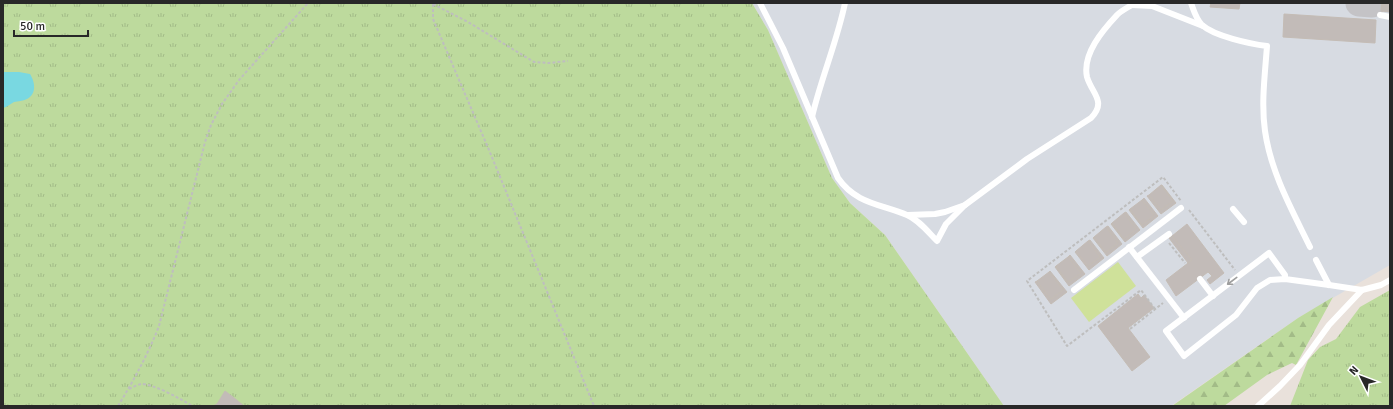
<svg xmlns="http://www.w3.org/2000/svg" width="1393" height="409" font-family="Signika,sans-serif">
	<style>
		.airport { fill: #d7dbe2 }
		.grass { fill: url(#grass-tufts) }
		.forest { fill: url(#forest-firs) }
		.pitch { fill: #cfe19a }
		.water { fill: #79d8e1 }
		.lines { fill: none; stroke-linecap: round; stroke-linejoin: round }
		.taxiway { stroke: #c4c3c6; stroke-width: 27 }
		.building { fill: #c2bbb8; stroke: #c4bcb5 }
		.path { stroke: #bebebe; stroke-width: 2; stroke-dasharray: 3 2; stroke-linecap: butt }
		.lane { stroke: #fff; stroke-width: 6 }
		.oneway { stroke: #9e9e9e }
	</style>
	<defs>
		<pattern id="grass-tufts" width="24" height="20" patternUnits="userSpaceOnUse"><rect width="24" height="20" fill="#bdda9d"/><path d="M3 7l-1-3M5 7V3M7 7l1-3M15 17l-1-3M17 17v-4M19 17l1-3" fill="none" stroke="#a2bb87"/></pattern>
		<pattern id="forest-firs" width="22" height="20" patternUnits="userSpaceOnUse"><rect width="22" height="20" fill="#bdda9d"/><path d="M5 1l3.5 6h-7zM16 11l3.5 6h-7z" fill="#a2bb87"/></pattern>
	</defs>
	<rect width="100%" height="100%" fill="#e9e1db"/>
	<polygon class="airport" points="752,3 1390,3 1390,265 1298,318 1171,406 1004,406 885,235 850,203 832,178 768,30"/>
	<g class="grass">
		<polygon points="3,3 752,3 768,30 832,178 850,203 885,235 1004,406 3,406"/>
		<polygon points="1390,290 1390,406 1290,406 1308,360 1320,347 1336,339 1360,307"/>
	</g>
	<polygon class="forest" points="1333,297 1296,365 1292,363 1267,375 1224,406 1172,406 1298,318"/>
	<polygon class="pitch" points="1118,262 1136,286 1089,322 1071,298"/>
	<path class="water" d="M 3,72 L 19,72 L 30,74 C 35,82 37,94 27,99 C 23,101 18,101 14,102 C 10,104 7,107 3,108 Z"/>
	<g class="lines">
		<polyline class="taxiway" points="1359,3 1372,4"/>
	</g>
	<g class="building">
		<polygon points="1211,3 1240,3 1239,9 1210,7"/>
		<polygon points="1382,3 1390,3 1390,12 1381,11"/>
		<polygon points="1284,14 1376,20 1375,43 1283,37"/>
		<polygon points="1161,185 1173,201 1161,210 1149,195"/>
		<polygon points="1161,185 1162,185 1176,203 1161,214 1147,196 1149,195 1161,210 1173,201"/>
		<polygon points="1144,198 1158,216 1143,228 1129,210 1130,209 1142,225 1154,215 1142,200"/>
		<polygon points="1142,200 1154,215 1142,225 1130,209"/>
		<polygon points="1126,212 1140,230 1125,242 1111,224 1112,223 1124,239 1136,229 1124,213"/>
		<polygon points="1124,213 1136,229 1124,239 1112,223"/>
		<polygon points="1187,224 1224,273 1210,284 1207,280 1212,276 1208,272 1176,296 1166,280 1192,260 1172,236"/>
		<polygon points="1108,226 1122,244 1107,256 1093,238 1094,237 1106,252 1118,243 1106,227"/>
		<polygon points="1106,227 1118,243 1106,252 1094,237"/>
		<polygon points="1172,236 1192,260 1188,263 1169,238"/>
		<polygon points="1090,240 1104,258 1089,270 1075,252 1076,251 1088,266 1100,257 1088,241"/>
		<polygon points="1088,241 1100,257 1088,266 1076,251"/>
		<polygon points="1070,255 1085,274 1069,286 1055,267 1056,266 1068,282 1081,273 1068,257"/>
		<polygon points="1068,257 1081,273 1068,282 1056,266"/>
		<polygon points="1050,271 1067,292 1051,304 1035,282 1037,281 1051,299 1063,290 1049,272"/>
		<polygon points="1049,272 1063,290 1051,299 1037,281"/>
		<polygon points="1138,294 1141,298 1144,295 1154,308 1128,328 1150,357 1132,371 1098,326"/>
		<polygon points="225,391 233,397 244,406 213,406 217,404"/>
	</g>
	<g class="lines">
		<g class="path">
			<polyline points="433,4 433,19 489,150 594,406"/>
			<polyline points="433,4 468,22 534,62 549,63 568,61"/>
			<polyline points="1189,210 1235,270"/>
			<polyline points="1169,243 1185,263"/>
			<polyline points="1155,309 1141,290 1067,346 1027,281 1163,177 1181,201"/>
			<polyline points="1130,329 1163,303"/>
			<path d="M 129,389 C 133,387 137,385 141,384 C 154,384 181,399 192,406"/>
			<path d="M 118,406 C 134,380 148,354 159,326 L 205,142 L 211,125 L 222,104 L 239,80 L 308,3"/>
		</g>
		<g class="lane">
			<path d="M 760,3 L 783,48 L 838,178 C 856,204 881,204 907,215 C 919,220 928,232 937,241 L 946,224 L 965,205"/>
			<path d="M 1191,3 C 1194,11 1196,19 1202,25 C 1214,36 1250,44 1267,46 C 1265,74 1261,103 1265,131 C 1271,173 1292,210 1310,247"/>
			<polyline points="1132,5 1152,6 1203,26"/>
			<polyline points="1380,15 1390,17"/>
			<path d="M 812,117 C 821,78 837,42 845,3"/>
			<polyline points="1233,209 1244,222"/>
			<path d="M 908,215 L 935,214 L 945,212 L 965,205 L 1027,159 L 1091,118 C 1107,101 1092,94 1087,77 C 1082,54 1103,30 1117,15 C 1122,10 1129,7 1135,3"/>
			<polyline points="1129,247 1184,318"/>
			<polyline points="1137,257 1169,234"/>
			<polyline points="1316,260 1329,285"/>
			<polyline points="1200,279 1213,296"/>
			<polyline points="1285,279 1285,275 1269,253 1166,331 1184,356 1236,315 1257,288 1270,280 1285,279 1329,285 1362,290 1381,285 1390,280"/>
			<polyline points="1074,290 1181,208"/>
			<polyline points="1258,406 1280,386 1300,365 1329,325 1362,290"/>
		</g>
	</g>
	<defs><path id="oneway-shaft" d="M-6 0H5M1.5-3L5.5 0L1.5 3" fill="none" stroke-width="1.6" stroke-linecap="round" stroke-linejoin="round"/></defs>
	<use class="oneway" href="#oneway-shaft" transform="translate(1232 281) rotate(143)"/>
	<rect width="1393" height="409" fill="none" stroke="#282828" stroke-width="8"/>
	<g transform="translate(1361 377) rotate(312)" stroke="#ffffff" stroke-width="3" paint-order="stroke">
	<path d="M0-3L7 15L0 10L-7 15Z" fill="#282828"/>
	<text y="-6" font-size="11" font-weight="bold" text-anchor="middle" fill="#282828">N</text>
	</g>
	<path d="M14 30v6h74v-6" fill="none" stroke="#282828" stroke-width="2"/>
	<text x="20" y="30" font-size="12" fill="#282828" stroke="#ffffff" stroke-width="3" paint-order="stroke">50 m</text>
</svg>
